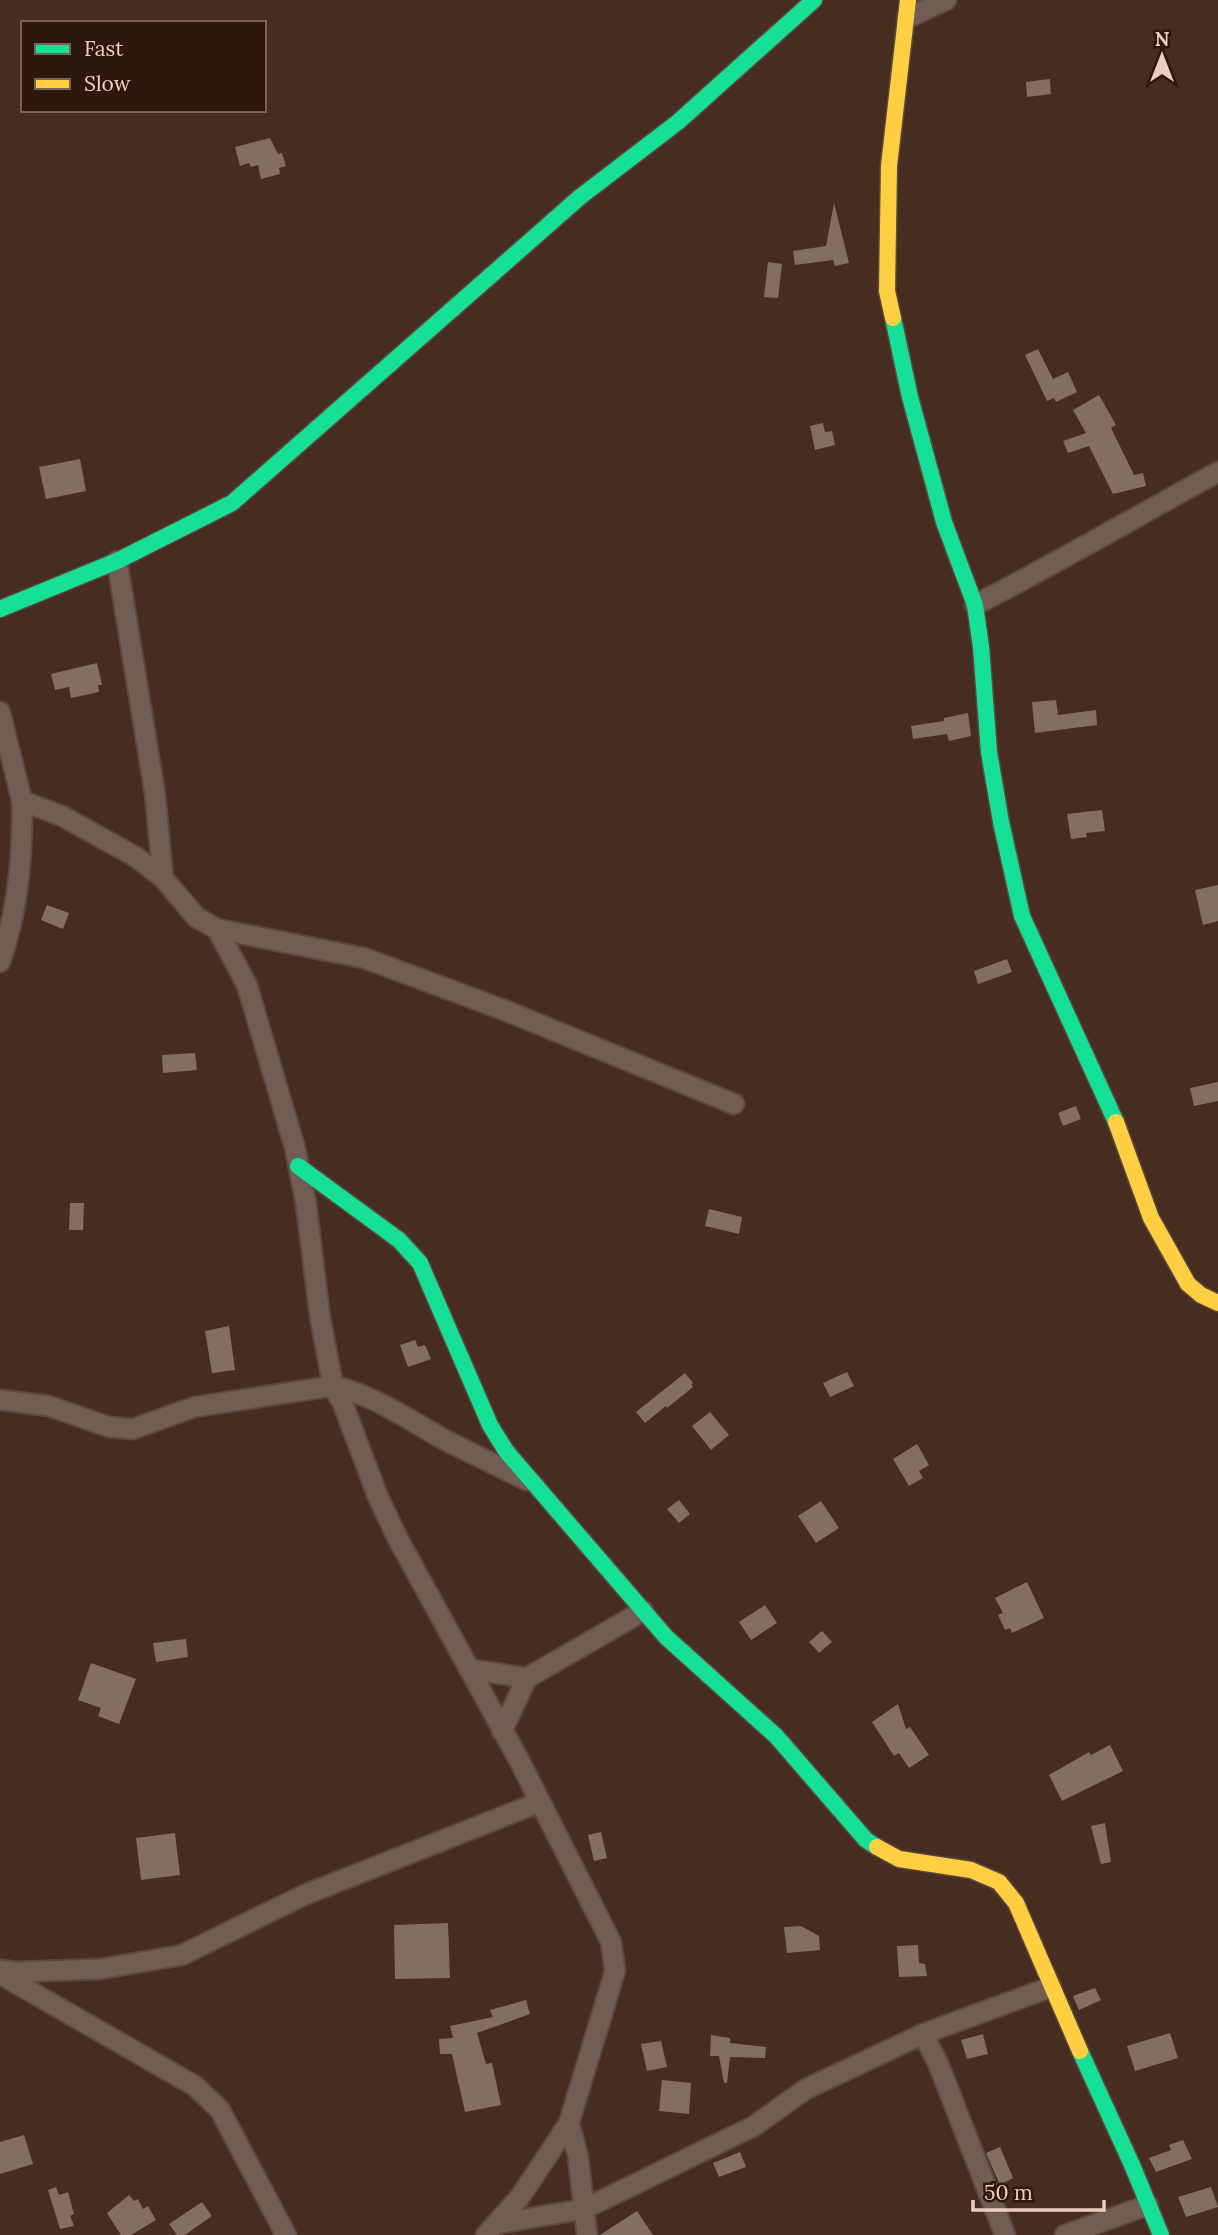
<svg xmlns="http://www.w3.org/2000/svg" width="1218" height="2235" font-family="Lora,serif">
	<style>
		.building { fill: #836e60 }
		.lines { fill: none; stroke-linecap: round; stroke-linejoin: round }
		.street-casing { stroke: #5d483e; stroke-width: 23 }
		.fast-casing { stroke: #5d483e; stroke-width: 19 }
		.slow-casing { stroke: #5d483e; stroke-width: 19 }
		.street { stroke: #725d54; stroke-width: 19 }
		.fast { stroke: #16e098; stroke-width: 16 }
		.slow { stroke: #ffcf43; stroke-width: 16 }
	</style>
	<rect width="100%" height="100%" fill="#472d20"/>
	<g class="building">
		<polygon points="1050,79 1051,94 1027,97 1026,82"/>
		<polygon points="270,138 278,154 282,153 286,166 279,168 280,174 261,179 258,165 251,167 249,163 240,166 235,147"/>
		<polygon points="834,203 849,263 835,266 833,260 795,265 793,251 826,246"/>
		<polygon points="768,262 782,264 778,298 764,297"/>
		<polygon points="1038,349 1053,379 1068,372 1077,392 1056,402 1054,398 1047,401 1025,355"/>
		<polygon points="1099,395 1116,425 1111,428 1134,475 1143,473 1146,486 1113,494 1089,446 1068,453 1063,441 1086,433 1073,410"/>
		<polygon points="823,423 825,432 832,431 835,445 815,450 810,426"/>
		<polygon points="80,459 86,491 46,499 39,467"/>
		<polygon points="97,663 102,685 98,685 99,692 71,698 69,687 55,690 51,674"/>
		<polygon points="1056,700 1058,715 1096,710 1097,725 1035,733 1032,702"/>
		<polygon points="968,713 971,736 949,741 947,734 913,739 911,726 944,721 944,718"/>
		<polygon points="1102,810 1105,831 1086,833 1087,837 1071,839 1067,814"/>
		<polygon points="1218,885 1218,921 1203,925 1195,890"/>
		<polygon points="47,905 69,913 63,929 41,920"/>
		<polygon points="1007,959 1012,972 978,984 974,971"/>
		<polygon points="195,1053 197,1070 163,1073 162,1055"/>
		<polygon points="1218,1082 1218,1101 1194,1106 1190,1088"/>
		<polygon points="1076,1106 1081,1119 1063,1126 1058,1113"/>
		<polygon points="70,1203 84,1203 83,1230 69,1230"/>
		<polygon points="709,1209 742,1217 739,1234 705,1226"/>
		<polygon points="229,1326 235,1370 212,1373 205,1331"/>
		<polygon points="415,1340 418,1347 425,1345 431,1359 408,1367 400,1345"/>
		<polygon points="847,1372 854,1386 830,1397 823,1383"/>
		<polygon points="685,1373 693,1383 691,1384 693,1387 667,1408 666,1406 645,1423 636,1412"/>
		<polygon points="710,1412 729,1435 711,1450 692,1426"/>
		<polygon points="917,1444 929,1465 919,1471 923,1478 909,1486 893,1459"/>
		<polygon points="679,1500 690,1514 679,1523 667,1509"/>
		<polygon points="821,1501 839,1528 816,1543 798,1516"/>
		<polygon points="1027,1582 1044,1618 1012,1633 1010,1628 1005,1630 998,1615 1003,1613 995,1598"/>
		<polygon points="765,1605 777,1623 751,1640 739,1622"/>
		<polygon points="822,1631 832,1642 819,1653 809,1642"/>
		<polygon points="186,1639 188,1657 156,1662 153,1643"/>
		<polygon points="91,1663 136,1679 119,1724 98,1716 101,1708 78,1700"/>
		<polygon points="898,1704 906,1729 910,1727 929,1755 909,1768 899,1753 894,1756 872,1722"/>
		<polygon points="1110,1745 1123,1771 1062,1801 1049,1775 1089,1752 1091,1755"/>
		<polygon points="1105,1823 1111,1862 1101,1864 1091,1826"/>
		<polygon points="601,1832 607,1858 594,1861 588,1835"/>
		<polygon points="175,1833 180,1875 141,1880 136,1838"/>
		<polygon points="448,1923 450,1978 395,1979 394,1925"/>
		<polygon points="801,1926 819,1936 820,1950 787,1953 784,1927"/>
		<polygon points="918,1945 919,1963 925,1964 927,1976 899,1977 897,1946"/>
		<polygon points="1095,1988 1101,2000 1079,2010 1073,1996"/>
		<polygon points="526,2000 530,2014 477,2033 486,2064 492,2063 501,2105 465,2112 452,2054 440,2054 439,2039 453,2038 450,2026 493,2017 490,2010"/>
		<polygon points="1170,2033 1178,2058 1135,2071 1127,2046"/>
		<polygon points="983,2034 988,2054 967,2059 961,2040"/>
		<polygon points="711,2035 730,2038 730,2043 766,2047 765,2058 730,2057 727,2083 724,2083 719,2056 710,2056"/>
		<polygon points="661,2041 667,2067 647,2071 641,2044"/>
		<polygon points="662,2080 691,2083 689,2114 659,2111"/>
		<polygon points="24,2135 33,2164 0,2174 0,2142"/>
		<polygon points="1183,2140 1192,2159 1156,2172 1149,2158 1171,2150 1169,2145"/>
		<polygon points="1000,2147 1013,2178 1000,2185 986,2153"/>
		<polygon points="740,2152 746,2167 719,2177 713,2163"/>
		<polygon points="56,2187 59,2195 68,2192 74,2214 70,2216 74,2226 60,2229 48,2190"/>
		<polygon points="1211,2187 1218,2207 1186,2217 1178,2197"/>
		<polygon points="129,2195 134,2201 138,2199 143,2209 148,2206 156,2220 131,2235 121,2235 107,2213"/>
		<polygon points="202,2202 212,2216 185,2235 177,2235 169,2224"/>
		<polygon points="637,2211 653,2235 600,2235"/>
	</g>
	<g class="lines">
		<g class="street-casing">
			<g id="street">
				<polyline points="907,18 946,0"/>
				<polyline points="117,561 155,794 163,878"/>
				<path d="M 975,605 C 1057,563 1137,516 1218,472"/>
				<polyline points="0,712 22,801 62,816 136,857 163,878 196,917 217,929 364,958 504,1010 734,1104"/>
				<polyline points="217,929 247,985 295,1148 306,1204 320,1317 333,1386 343,1404 378,1497 398,1539 518,1758 611,1942 615,1971 569,2123 520,2197 486,2235"/>
				<path d="M 0,962 C 18,911 23,854 22,801"/>
				<path d="M 0,1400 L 49,1406 L 109,1427 L 133,1429 L 194,1407 L 333,1386 C 375,1395 410,1421 447,1441 C 473,1454 500,1467 526,1480"/>
				<polyline points="469,1669 527,1678"/>
				<polyline points="502,1731 527,1678 643,1611"/>
				<polyline points="0,1970 16,1972 100,1969 182,1955 304,1895 540,1802"/>
				<polyline points="0,1974 195,2086 220,2110 286,2235"/>
				<polyline points="923,2034 938,2063 1005,2235"/>
				<polyline points="569,2123 578,2156 587,2235"/>
				<polyline points="496,2224 584,2209 754,2126 806,2089 923,2034 1051,1987"/>
				<polyline points="1065,2235 1148,2205"/>
			</g>
		</g>
		<g class="fast-casing">
			<g id="fast">
				<polyline points="893,318 910,397 944,522 975,605 981,647 989,752 1001,822 1022,916 1116,1122"/>
				<polyline points="0,609 117,561 232,503 580,197 678,122 814,0"/>
				<polyline points="298,1166 399,1240 420,1263 490,1425 506,1451 666,1637 776,1736 866,1840 877,1847"/>
				<polyline points="1080,2051 1132,2165 1161,2235"/>
			</g>
		</g>
		<g class="slow-casing">
			<g id="slow">
				<polyline points="893,318 887,291 889,166 908,0"/>
				<polyline points="1116,1122 1151,1218 1188,1284 1201,1295 1218,1303"/>
				<polyline points="877,1847 899,1859 971,1870 999,1882 1016,1903 1080,2051"/>
			</g>
		</g>
		<use href="#street" class="street"/>
		<use href="#fast" class="fast"/>
		<use href="#slow" class="slow"/>
	</g>
	<rect x="21" y="21" width="245" height="91" fill="#2e180e" stroke="#7a6155" stroke-width="2"/>
	<rect x="35" y="44" width="35" height="10" fill="#16e098" stroke="#7a6155" stroke-width="2"/>
	<text x="84" y="56" font-size="21" fill="#edcec0">Fast</text>
	<rect x="35" y="79" width="35" height="10" fill="#ffcf43" stroke="#7a6155" stroke-width="2"/>
	<text x="84" y="91" font-size="21" fill="#edcec0">Slow</text>
	<g transform="translate(1162 56)" stroke="#2e180e" stroke-width="5" paint-order="stroke">
	<path d="M0-5L12 26L0 18L-12 26Z" fill="#edcec0"/>
	<text y="-10" font-size="19" font-weight="bold" text-anchor="middle" fill="#edcec0">N</text>
	</g>
	<path d="M973 2200v10h131v-10" fill="none" stroke="#edcec0" stroke-width="3.5"/>
	<text x="984" y="2200" font-size="21" fill="#edcec0" stroke="#2e180e" stroke-width="5" paint-order="stroke">50 m</text>
</svg>
